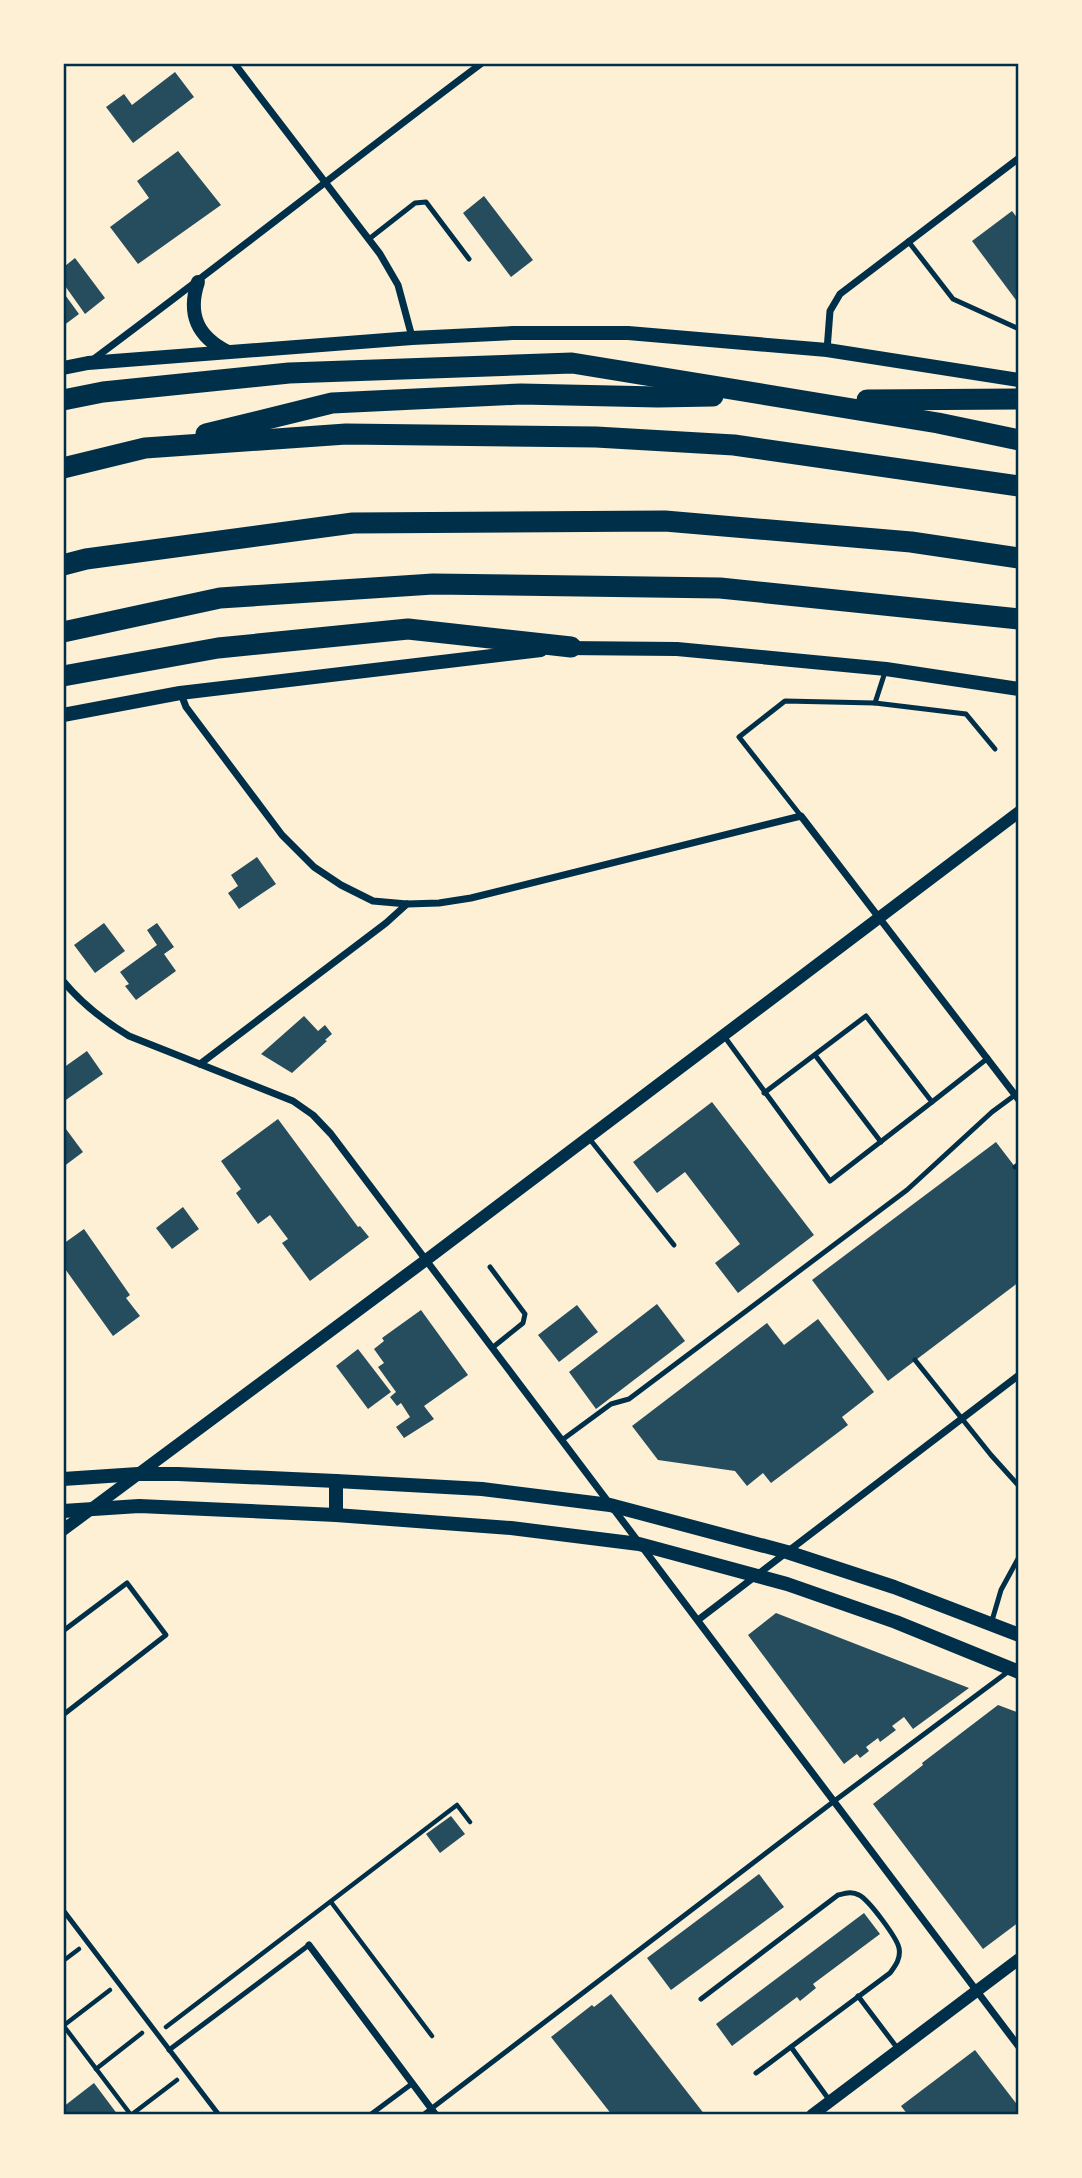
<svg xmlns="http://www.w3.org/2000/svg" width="1082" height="2178" font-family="'Noto Sans',sans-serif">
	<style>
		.building { fill: #264d5e }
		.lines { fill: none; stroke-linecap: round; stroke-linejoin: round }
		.path { stroke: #003049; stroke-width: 4.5 }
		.service { stroke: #003049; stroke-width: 5 }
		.minor { stroke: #003049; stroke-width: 7 }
		.tertiary { stroke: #003049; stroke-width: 12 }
		.secondary { stroke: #003049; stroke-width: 14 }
		.motorway { stroke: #003049; stroke-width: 21 }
		.neatline { fill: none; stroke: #003049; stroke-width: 2.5 }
	</style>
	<rect width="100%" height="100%" fill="#fdf0d5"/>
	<g class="building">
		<polygon points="175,72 194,97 133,143 106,107 124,94 132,105"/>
		<polygon points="178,151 221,205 138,264 110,227 149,198 137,181"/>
		<polygon points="484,196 533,260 511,277 463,213"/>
		<polygon points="1012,211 1019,220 1019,304 972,241"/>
		<polygon points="75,258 105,298 85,314 63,283 63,264 65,266"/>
		<polygon points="63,292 79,314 63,326"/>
		<polygon points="257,857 276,884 239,909 228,893 238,886 231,875"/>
		<polygon points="104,923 125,951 95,973 74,945"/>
		<polygon points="157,923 174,947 164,954 176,971 136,1000 125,986 129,984 120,972 157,945 147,930"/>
		<polygon points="304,1016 318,1031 325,1025 332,1034 325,1040 327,1041 292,1073 261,1054"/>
		<polygon points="87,1051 103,1074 63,1102 63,1068"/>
		<polygon points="712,1102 814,1235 738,1293 715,1263 740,1244 685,1172 657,1193 633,1162"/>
		<polygon points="278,1119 358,1227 360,1226 369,1237 310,1281 282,1243 288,1239 270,1215 258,1224 236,1193 241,1189 221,1161"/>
		<polygon points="63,1125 83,1152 63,1167"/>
		<polygon points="996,1142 1019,1172 1019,1282 888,1381 812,1280"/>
		<polygon points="183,1207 199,1229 172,1249 156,1228"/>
		<polygon points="84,1229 130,1295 126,1298 140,1316 113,1336 63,1266 63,1244"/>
		<polygon points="657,1304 685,1341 596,1409 569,1372"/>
		<polygon points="577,1305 598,1332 559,1362 538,1335"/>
		<polygon points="421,1310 468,1375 424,1406 434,1419 404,1438 396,1427 410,1417 401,1403 397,1406 390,1397 396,1392 378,1367 384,1363 374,1349 384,1341 382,1338"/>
		<polygon points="818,1319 874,1392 842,1417 848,1425 771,1483 763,1473 747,1486 735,1471 658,1460 632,1426 767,1323 784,1345"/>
		<polygon points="358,1349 391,1392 368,1409 336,1366"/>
		<polygon points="776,1613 969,1688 913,1729 904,1717 892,1726 896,1730 880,1742 878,1738 866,1747 869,1751 860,1758 857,1754 844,1764 748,1635"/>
		<polygon points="998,1705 1019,1713 1019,1837 1016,1840 1019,1844 1019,1922 983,1949 873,1804 923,1765 922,1763"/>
		<polygon points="451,1816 465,1834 440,1853 426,1834"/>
		<polygon points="759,1874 784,1907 671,1990 647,1958"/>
		<polygon points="864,1913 880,1934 813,1984 816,1988 800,2001 797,1997 732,2046 716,2024"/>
		<polygon points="611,1994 705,2115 612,2115 551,2037 592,2005 594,2007"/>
		<polygon points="975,2050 1019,2107 1019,2115 908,2115 901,2106"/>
		<polygon points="94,2083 118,2115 63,2115 63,2107"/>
	</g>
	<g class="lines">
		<g class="path">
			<polyline points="331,1902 432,2036"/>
			<polyline points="63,1961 79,1949"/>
			<polyline points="63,2025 131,2115 177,2080"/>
			<polyline points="63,2026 110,1990"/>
			<polyline points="166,2027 457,1805 470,1822"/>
			<polyline points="96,2069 142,2033"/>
		</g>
		<g class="service">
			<polyline points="369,239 415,203 426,202 469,259"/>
			<polyline points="908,241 953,299 1019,329"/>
			<polyline points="875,703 966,714 995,749"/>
			<polyline points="801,816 739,737 785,701 875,703 886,669"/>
			<polyline points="724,1036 830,1181 932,1102 866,1016 764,1093"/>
			<polyline points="815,1055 881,1142"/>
			<polyline points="932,1102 988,1058"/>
			<polyline points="588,1137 674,1245"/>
			<polyline points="1015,1167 1019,1164"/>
			<polyline points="490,1267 525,1314 523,1323 492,1348"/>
			<polyline points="915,1360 991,1455 1019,1486"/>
			<polyline points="562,1440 611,1404 629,1399 907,1190 992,1112 1015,1095"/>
			<polyline points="991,1624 1001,1590 1019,1557"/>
			<polyline points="63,1631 127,1583 166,1635 63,1715"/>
			<polyline points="63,1910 219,2115"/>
			<polyline points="858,1996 898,2049"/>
			<path d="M 701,1999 L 838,1895 C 846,1893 852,1891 859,1895 C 869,1900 897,1938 899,1948 C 901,1958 896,1965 890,1973 L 756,2073"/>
			<polyline points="791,2047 830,2101"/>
			<polyline points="169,2050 309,1945"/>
			<polyline points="370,2115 413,2083"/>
			<polyline points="423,2115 833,1802 1009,1671"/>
		</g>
		<g class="minor">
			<polyline points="234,63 380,254 398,285 412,337"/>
			<polyline points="827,350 830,311 840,294 1019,158"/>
			<path d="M 91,361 C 223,263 351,161 482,63"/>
			<polyline points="181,694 186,707 282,835 314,867 341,885 373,901 407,904 439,903 471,898 801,816 1019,1100"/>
			<path d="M 63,981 C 82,1004 104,1021 129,1036 L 293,1101 L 313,1115 L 331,1134 L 1019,2047"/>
			<polyline points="200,1064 386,923 407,904"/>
			<polyline points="698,1620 1019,1375"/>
			<polyline points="309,1945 436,2115"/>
		</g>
		<g class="tertiary">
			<polyline points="63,1530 426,1260 1019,812"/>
			<polyline points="812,2115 1019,1959"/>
		</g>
		<g class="secondary">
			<path d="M 198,282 C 187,315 198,337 228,352"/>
			<polyline points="63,368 88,363 412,338 513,333 628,333 827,350 1019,380"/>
			<polyline points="564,648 677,649 886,669 1019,689"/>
			<polyline points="63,715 180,693 541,650"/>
			<polyline points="63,1479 138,1474 178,1474 336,1481 482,1489 610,1505 787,1552 894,1587 1019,1635"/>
			<polyline points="336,1481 336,1515"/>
			<polyline points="63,1511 139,1506 336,1515 511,1528 639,1544 787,1584 896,1622 1019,1672"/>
		</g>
		<g class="motorway">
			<polyline points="63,400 103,392 289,373 572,363 938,423 1019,440"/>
			<polyline points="867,400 1019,399"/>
			<polyline points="206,434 332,403 521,394 658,397 713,396"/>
			<polyline points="63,468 145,448 346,434 596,437 734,445 1019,486"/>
			<polyline points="63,565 86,559 353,523 665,521 911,542 1019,558"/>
			<polyline points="63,632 220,598 433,584 720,588 1019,619"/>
			<polyline points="63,676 218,648 408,629 571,647"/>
		</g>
	</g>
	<rect width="1082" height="2178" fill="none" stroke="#fdf0d5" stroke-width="130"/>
	<rect x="65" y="65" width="952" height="2048" class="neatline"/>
</svg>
